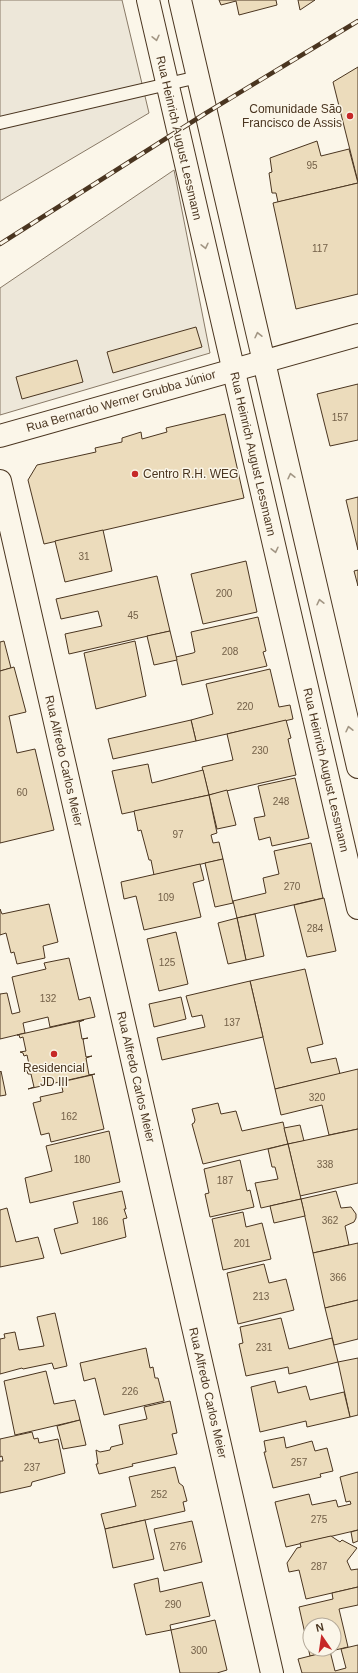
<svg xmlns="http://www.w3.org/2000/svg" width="358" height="1673" font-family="Helvetica,sans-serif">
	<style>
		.parking { fill: #ede7d9; stroke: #887966 }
		.building { fill: #ecdcbc; stroke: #4a3520; fill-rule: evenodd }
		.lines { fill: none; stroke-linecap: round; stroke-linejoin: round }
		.service-casing { stroke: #4a3520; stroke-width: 14 }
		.minor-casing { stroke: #4a3520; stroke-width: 24 }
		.service { stroke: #fbf6e9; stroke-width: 12 }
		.minor { stroke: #fbf6e9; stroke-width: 22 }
		.rail-casing { stroke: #4a3520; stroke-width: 4.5 }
		.rail { stroke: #fbf6e9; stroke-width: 3; stroke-dasharray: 9; stroke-linecap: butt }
		.oneway { stroke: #a29684 }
		.poi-dot { fill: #c62828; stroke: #fbf6e9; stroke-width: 1.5 }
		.labels { text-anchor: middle; stroke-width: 3; stroke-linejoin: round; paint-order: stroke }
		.number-label { font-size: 10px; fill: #725f47 }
		.poi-label { font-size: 12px; fill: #4a3520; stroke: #fbf6e9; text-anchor: end }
		.street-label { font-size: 12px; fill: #4a3520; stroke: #fbf6e9 }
	</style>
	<rect width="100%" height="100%" fill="#fbf6e9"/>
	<g class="parking">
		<polygon points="0,0 122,0 149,113 0,201"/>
		<polygon points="174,170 210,353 0,415 0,288"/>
	</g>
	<g class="building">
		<polygon points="219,0 276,0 277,5 239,15 236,1 221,5"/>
		<polygon points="298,0 315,0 300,10"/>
		<polygon points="358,67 358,182 333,82"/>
		<polygon points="317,141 321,156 349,149 358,183 278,202 276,193 272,193 269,173 272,172 270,158"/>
		<polygon points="358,183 358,294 296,309 273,203"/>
		<polygon points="196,327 202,347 113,373 107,352"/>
		<polygon points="77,360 83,382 22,399 16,377"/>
		<polygon points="358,384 358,440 330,446 317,394"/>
		<polygon points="225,414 244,498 44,544 28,480 37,465 96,452 95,448 122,442 122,438 141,432 142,439 167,432 166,428"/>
		<polygon points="358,497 358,550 346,500"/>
		<polygon points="103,530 112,571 65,582 55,541"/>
		<polygon points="246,561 257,612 203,624 191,574"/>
		<polygon points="358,570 358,586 354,571"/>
		<polygon points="157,576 170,631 69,654 65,634 102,626 98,611 61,619 56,599"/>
		<polygon points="258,617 266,651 263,652 267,666 182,685 176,657 193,653 195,652 191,632"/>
		<polygon points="170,631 177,660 154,665 147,636"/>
		<polygon points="4,641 11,668 0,671 0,642"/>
		<polygon points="135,641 146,696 96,709 84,653"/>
		<polygon points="14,667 26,712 9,716 17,753 35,749 54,830 0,843 0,671"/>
		<polygon points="270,669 279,707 290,705 293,719 196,741 191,720 213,714 206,684"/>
		<polygon points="191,720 196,741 113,759 108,739"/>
		<polygon points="286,720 291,738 288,739 296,775 209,795 202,767 233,760 227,734"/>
		<polygon points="148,764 152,783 203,770 209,795 122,814 112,771"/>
		<polygon points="295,778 309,838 272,846 270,837 259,840 254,818 265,816 258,786"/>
		<polygon points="227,790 236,825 217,829 209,795"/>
		<polygon points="209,795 217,833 211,835 213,843 219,842 223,859 154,875 151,860 149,860 141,830 138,831 134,811"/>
		<polygon points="311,843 323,898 237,918 233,901 266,893 263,878 279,874 274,851"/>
		<polygon points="223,859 233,903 215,907 205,863"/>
		<polygon points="200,864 204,880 193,883 201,917 144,930 136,896 124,899 121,882"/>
		<polygon points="324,898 336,951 307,957 294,905"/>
		<polygon points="49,904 58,942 43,946 45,958 17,964 14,952 11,953 6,933 0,935 0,909 2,914"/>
		<polygon points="255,914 264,956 246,960 237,918"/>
		<polygon points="237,918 246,960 228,964 218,923"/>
		<polygon points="176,932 188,984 159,991 147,939"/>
		<polygon points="69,958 79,1000 90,997 95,1017 50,1027 48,1017 23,1023 25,1033 0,1039 0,994 7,993 12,1014 20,1012 12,977 46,969 44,963"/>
		<polygon points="305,969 323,1044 307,1048 311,1063 336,1058 340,1074 275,1089 250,981"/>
		<polygon points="250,981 263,1037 162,1060 157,1038 205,1027 202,1015 192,1017 186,996"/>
		<polygon points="181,997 186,1019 154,1027 149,1004"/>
		<polygon points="84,1020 79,1022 82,1039 88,1038 83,1039 86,1057 92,1056 86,1058 89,1075 95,1074 28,1089 34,1087 31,1074 28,1074 27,1071 25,1071 30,1069 27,1055 24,1056 23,1053 20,1052 26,1051 23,1037 20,1038 19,1035 17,1035"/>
		<polygon points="358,1069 358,1129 329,1135 322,1105 281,1115 275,1089"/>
		<polygon points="1,1071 6,1095 0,1096 0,1072"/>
		<polygon points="92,1075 104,1129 51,1142 49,1133 41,1135 33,1103 41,1101 40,1097 63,1092 61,1082"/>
		<polygon points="218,1103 221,1114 236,1111 242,1131 283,1122 288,1144 203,1164 192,1124 194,1123 195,1120 192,1109"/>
		<polygon points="300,1125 304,1141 288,1144 284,1128"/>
		<polygon points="358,1129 358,1183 300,1196 288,1144"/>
		<polygon points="109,1131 120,1182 30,1203 25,1178 52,1171 46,1146"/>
		<polygon points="288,1144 301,1199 261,1208 255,1183 278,1179 275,1167 272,1167 268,1149"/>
		<polygon points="240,1160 247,1191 250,1190 254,1207 210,1217 205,1194 209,1193 204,1169"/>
		<polygon points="122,1191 126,1209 124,1209 127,1218 123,1219 126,1237 61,1254 54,1229 78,1223 73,1202"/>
		<polygon points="336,1191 341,1208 351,1207 356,1214 356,1218 354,1222 345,1226 349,1245 313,1253 301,1199"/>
		<polygon points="301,1199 305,1216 274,1223 270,1206"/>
		<polygon points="7,1208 16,1242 38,1237 44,1258 0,1267 0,1210"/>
		<polygon points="243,1212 246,1227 262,1223 271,1259 223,1270 212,1219"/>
		<polygon points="358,1243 358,1300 325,1308 313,1253"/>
		<polygon points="264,1264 269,1283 286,1279 294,1310 238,1324 227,1273"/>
		<polygon points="358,1300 358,1339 334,1345 325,1308"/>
		<polygon points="55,1313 67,1366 54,1369 52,1363 23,1369 22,1368 0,1374 0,1339 5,1338 4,1334 15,1332 19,1350 44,1346 37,1317"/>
		<polygon points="281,1318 289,1349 332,1338 338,1362 289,1374 288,1367 246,1376 239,1344 243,1343 240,1327"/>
		<polygon points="146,1348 150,1368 153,1367 155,1378 158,1378 164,1401 104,1415 95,1378 84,1381 80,1363"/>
		<polygon points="358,1358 358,1415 350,1417 338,1362"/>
		<polygon points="46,1371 54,1404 75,1400 80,1420 15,1435 4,1381"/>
		<polygon points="275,1381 278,1393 306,1386 310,1400 344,1392 350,1417 307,1427 306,1421 260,1432 251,1387"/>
		<polygon points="170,1401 177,1433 172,1434 177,1454 132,1464 133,1466 99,1474 96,1464 98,1464 96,1450 100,1452 110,1450 111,1447 123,1444 119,1425 147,1419 144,1407"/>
		<polygon points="80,1420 86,1445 63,1449 57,1426"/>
		<polygon points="32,1432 34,1439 38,1438 39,1443 58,1439 65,1473 32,1482 31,1486 0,1493 0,1461 3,1461 2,1456 0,1457 0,1439"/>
		<polygon points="284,1437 286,1448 312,1441 315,1451 327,1448 333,1471 320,1474 321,1477 273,1488 264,1452 266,1452 264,1441"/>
		<polygon points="175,1467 179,1483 183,1486 187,1501 183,1502 185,1511 105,1529 101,1514 136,1506 129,1477"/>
		<polygon points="358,1472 358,1530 286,1547 275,1502 309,1494 312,1505 336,1500 338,1507 351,1504 350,1501 346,1502 340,1477"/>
		<polygon points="145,1520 154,1559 113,1568 105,1529"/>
		<polygon points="192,1521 202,1562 164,1571 154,1529"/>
		<polygon points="358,1530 358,1541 353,1543 351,1532"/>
		<polygon points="331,1536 340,1542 342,1540 357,1548 347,1561 351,1570 358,1569 358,1587 306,1599 299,1570 289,1572 287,1563 297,1548 301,1547 300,1543"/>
		<polygon points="158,1578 160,1592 202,1582 210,1616 170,1625 171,1630 146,1635 134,1584"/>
		<path d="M 358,1587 L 358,1605 L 339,1609 L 348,1647 L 310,1656 L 299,1607 L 333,1599 L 332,1593 ZM 310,1625 L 334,1625 L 334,1649 L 310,1649 Z"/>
		<polygon points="215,1620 227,1670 217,1673 180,1673 171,1630"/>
		<polygon points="358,1645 358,1673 302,1673 298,1659 330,1651 335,1671 346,1668 341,1649"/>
	</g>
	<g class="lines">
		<g class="service-casing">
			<polyline id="service" points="0,123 198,77"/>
		</g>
		<g class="minor-casing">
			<g id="minor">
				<polyline points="148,0 358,908"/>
				<polyline points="180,0 358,767"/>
				<polyline points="0,436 358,335"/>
				<polyline points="0,481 272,1673"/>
			</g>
		</g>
		<use href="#service" class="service"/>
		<use href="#minor" class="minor"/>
		<g class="rail-casing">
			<polyline id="rail" points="0,244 206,113 358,21"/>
		</g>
		<use href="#rail" class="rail"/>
	</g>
	<defs><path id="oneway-chevron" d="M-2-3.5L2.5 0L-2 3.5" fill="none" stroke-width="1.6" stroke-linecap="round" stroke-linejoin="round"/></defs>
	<g class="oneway">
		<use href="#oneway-chevron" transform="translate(156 38) rotate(77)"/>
		<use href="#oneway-chevron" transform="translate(205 246) rotate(77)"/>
		<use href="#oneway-chevron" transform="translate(258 335) rotate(-103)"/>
		<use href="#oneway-chevron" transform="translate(291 476) rotate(-103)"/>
		<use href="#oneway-chevron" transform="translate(275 550) rotate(77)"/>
		<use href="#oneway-chevron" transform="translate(320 602) rotate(-103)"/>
		<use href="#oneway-chevron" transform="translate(349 729) rotate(-103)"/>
	</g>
	<g class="poi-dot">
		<circle cx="350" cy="116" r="4"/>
		<circle cx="135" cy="474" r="4"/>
		<circle cx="54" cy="1054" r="4"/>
	</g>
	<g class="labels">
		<g class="number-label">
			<text x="312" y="169">95</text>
			<text x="320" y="252">117</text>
			<text x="340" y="421">157</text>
			<text x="84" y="560">31</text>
			<text x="224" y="597">200</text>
			<text x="133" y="619">45</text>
			<text x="230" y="655">208</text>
			<text x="245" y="710">220</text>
			<text x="260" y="754">230</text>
			<text x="22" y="796">60</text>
			<text x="281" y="805">248</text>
			<text x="178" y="838">97</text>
			<text x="292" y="890">270</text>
			<text x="166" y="901">109</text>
			<text x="315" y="932">284</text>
			<text x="167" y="966">125</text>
			<text x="48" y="1002">132</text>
			<text x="232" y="1026">137</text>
			<text x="317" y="1101">320</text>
			<text x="69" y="1120">162</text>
			<text x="82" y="1163">180</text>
			<text x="325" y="1168">338</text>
			<text x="225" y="1184">187</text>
			<text x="330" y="1224">362</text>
			<text x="100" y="1225">186</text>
			<text x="242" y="1247">201</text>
			<text x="338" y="1281">366</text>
			<text x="261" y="1300">213</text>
			<text x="264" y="1351">231</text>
			<text x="130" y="1395">226</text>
			<text x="299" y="1466">257</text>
			<text x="32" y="1471">237</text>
			<text x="159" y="1498">252</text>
			<text x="319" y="1523">275</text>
			<text x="178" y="1550">276</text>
			<text x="319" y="1570">287</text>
			<text x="173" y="1608">290</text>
			<text x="199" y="1654">300</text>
		</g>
		<g class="poi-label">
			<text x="342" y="113">Comunidade São<tspan x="342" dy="14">Francisco de Assis</tspan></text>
			<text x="143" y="478" text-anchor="start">Centro R.H. WEG</text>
			<text x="54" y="1072" text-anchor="middle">Residencial<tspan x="54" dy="14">JD III</tspan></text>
		</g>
		<g class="street-label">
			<text transform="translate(179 138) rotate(77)" y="4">Rua Heinrich August Lessmann</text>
			<text transform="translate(121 401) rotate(-16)" y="4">Rua Bernardo Werner Grubba Júnior</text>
			<text transform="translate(253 454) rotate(77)" y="4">Rua Heinrich August Lessmann</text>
			<text transform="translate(64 761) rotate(77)" y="4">Rua Alfredo Carlos Meier</text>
			<text transform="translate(326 770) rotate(77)" y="4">Rua Heinrich August Lessmann</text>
			<text transform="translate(136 1077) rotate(77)" y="4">Rua Alfredo Carlos Meier</text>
			<text transform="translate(208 1393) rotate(77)" y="4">Rua Alfredo Carlos Meier</text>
		</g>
	</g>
	<g transform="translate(322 1637) rotate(347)"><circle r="19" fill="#fbf6e9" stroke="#b4a999"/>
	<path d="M0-3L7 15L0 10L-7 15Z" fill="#c62828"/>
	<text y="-6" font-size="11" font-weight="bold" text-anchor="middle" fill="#4a3520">N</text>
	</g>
</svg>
